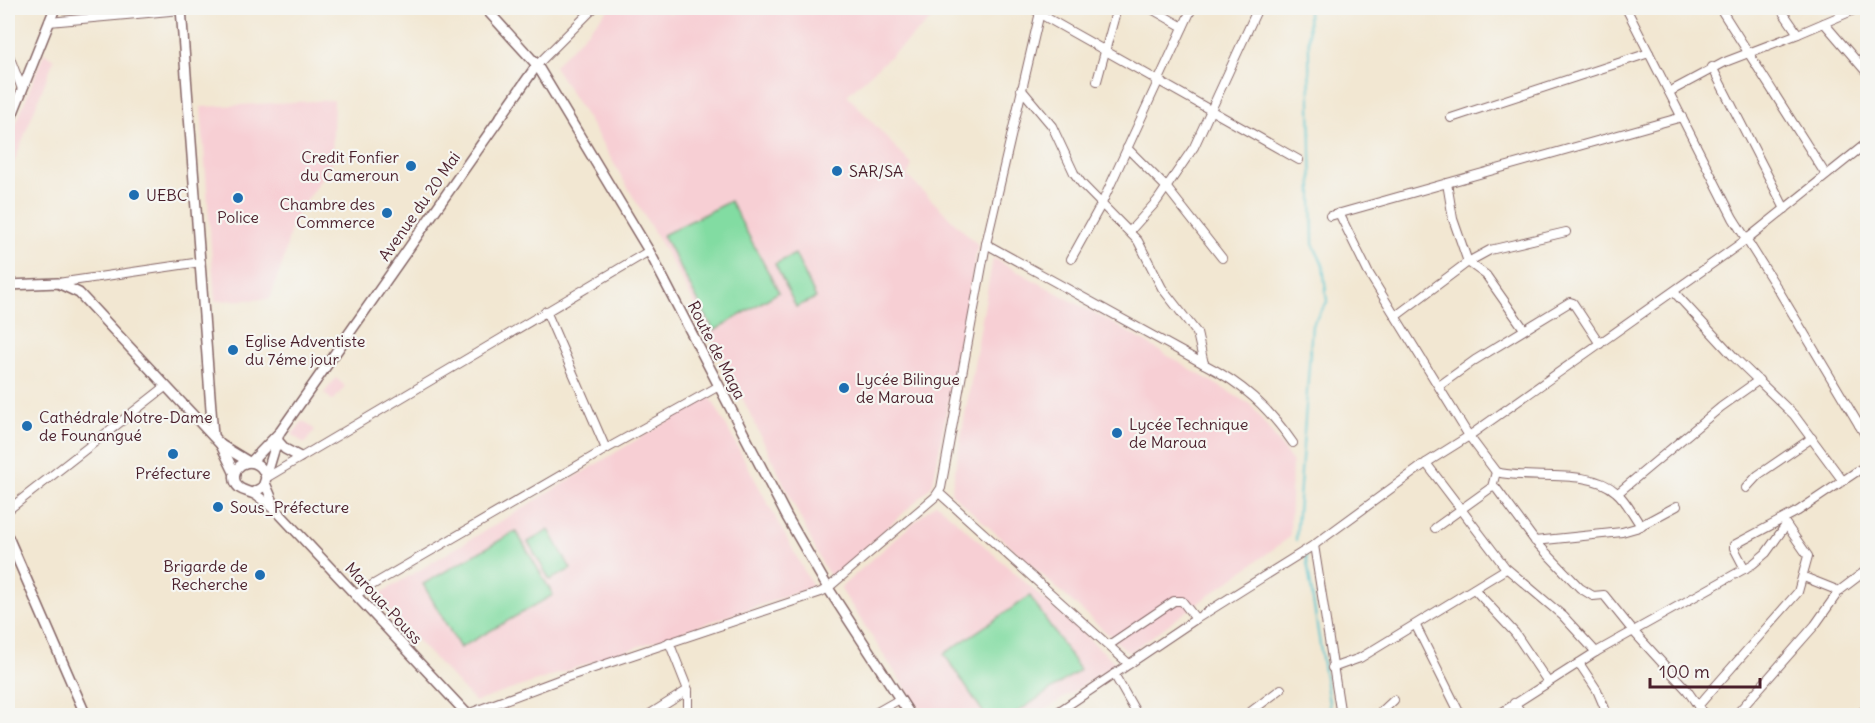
<svg xmlns="http://www.w3.org/2000/svg" width="1875" height="723" font-family="Delius,sans-serif">
	<style>
		.built { fill: #f7cfd4 }
		.green { fill: #82dca2; stroke: #667e66; stroke-width: 1.5 }
		.lines { fill: none; stroke-linecap: round; stroke-linejoin: round }
		.stream { stroke: #58c5cf; stroke-width: 2 }
		.minor-casing { stroke: #856565; stroke-width: 10 }
		.major-casing { stroke: #856565; stroke-width: 12 }
		.minor { stroke: #fff; stroke-width: 8 }
		.major { stroke: #fff; stroke-width: 9 }
		.poi-dot { fill: #1f6fb2; stroke: #f6f6f2; stroke-width: 2 }
		.labels { text-anchor: middle; stroke-width: 4.5; stroke-linejoin: round; paint-order: stroke }
		.poi-label { font-size: 16px; fill: #4a1f2b; stroke: #f6f6f2; text-anchor: start }
		.street-label { font-size: 16px; fill: #4a1f2b; stroke: #f6f6f2 }
	</style>
	<rect width="100%" height="100%" fill="#f6f6f2"/>
	<filter id="ink" filterUnits="userSpaceOnUse"><feTurbulence type="fractalNoise" baseFrequency=".0167" numOctaves="2"/><feDisplacementMap in="SourceGraphic" scale="12" xChannelSelector="R" yChannelSelector="G"/><feConvolveMatrix kernelMatrix="1 2 1 2 8 2 1 2 1" color-interpolation-filters="sRGB"/></filter>
	<filter id="wash" filterUnits="userSpaceOnUse"><feTurbulence type="fractalNoise" baseFrequency=".008" numOctaves="4" result="noise"/><feDisplacementMap in="SourceGraphic" scale="24" xChannelSelector="R" yChannelSelector="G"/><feGaussianBlur stdDeviation="1.35" result="paint"/><feColorMatrix in="noise" values="0 0 0 0 0 0 0 0 0 0 0 0 0 0 0 0 0 1.4 0 .05"/><feComposite in="paint" operator="in"/></filter>
	<g filter="url(#wash)">
		<rect width="100%" height="100%" fill="#f2e7d2"/>
		<g class="built">
			<polygon points="610,8 665,8 670,14 676,8 944,8 847,95 912,165 907,176 978,245 933,483 927,491 832,579 823,565 722,356 681,279 595,131 554,66"/>
			<polygon points="44,53 54,59 8,178 8,144"/>
			<polygon points="334,100 332,163 292,222 284,259 270,299 215,301 201,107"/>
			<polygon points="993,258 1116,325 1251,405 1292,461 1290,537 1129,653 951,493"/>
			<polygon points="336,378 345,386 333,401 324,393"/>
			<polygon points="710,396 813,587 475,702 376,596"/>
			<polygon points="303,421 315,430 304,444 292,434"/>
			<polygon points="936,503 1116,663 1038,715 923,715 840,588"/>
		</g>
		<g class="green">
			<polygon points="730,201 779,292 714,331 663,235"/>
			<polygon points="795,254 816,298 796,307 775,264"/>
			<polygon points="549,530 571,569 550,580 528,542"/>
			<polygon points="516,531 553,595 460,648 423,584"/>
			<polygon points="1030,596 1080,670 1013,715 985,715 944,654"/>
		</g>
		<g class="lines">
			<g class="stream">
				<polyline points="1296,540 1312,325 1327,302 1323,265 1313,244 1308,8"/>
				<polyline points="1306,555 1331,716"/>
			</g>
		</g>
	</g>
	<g filter="url(#ink)">
		<g class="lines">
			<g class="minor-casing">
				<g id="minor">
					<polyline points="1033,8 1040,14 1299,160"/>
					<polyline points="1150,8 1183,27"/>
					<polyline points="1626,8 1733,218 1779,291 1868,440"/>
					<polyline points="1720,8 1826,175"/>
					<polyline points="1780,8 1798,34"/>
					<polyline points="49,22 181,10"/>
					<polyline points="1824,23 1868,74"/>
					<polyline points="8,53 22,89"/>
					<polyline points="537,65 594,8"/>
					<polyline points="1712,67 1785,209"/>
					<polyline points="1097,81 1117,8"/>
					<polyline points="1669,92 1725,62 1798,34 1859,8"/>
					<polyline points="1451,118 1649,53"/>
					<polyline points="1127,148 1167,188 1222,258"/>
					<polyline points="1447,183 1453,219 1468,262 1486,275 1524,329"/>
					<path d="M 1339,213 L 1368,272 L 1469,436 L 1496,472 C 1529,481 1588,467 1616,492 C 1626,500 1633,515 1641,526"/>
					<polyline points="1330,216 1682,117"/>
					<polyline points="1130,231 1157,201 1194,147 1258,8"/>
					<polyline points="986,244 1204,364 1197,333 1162,288 1138,241 1082,184 1074,173 1052,126 1021,89"/>
					<polyline points="1071,259 1102,203 1192,8"/>
					<polyline points="58,283 201,262"/>
					<polyline points="1674,292 1735,358 1794,415 1843,481"/>
					<polyline points="546,311 606,449"/>
					<polyline points="1396,316 1468,262 1490,250 1566,232"/>
					<path d="M 1204,364 C 1243,384 1268,407 1293,443"/>
					<polyline points="1439,386 1475,360 1570,302 1573,303 1600,344"/>
					<polyline points="1859,425 1868,419"/>
					<polyline points="1426,463 1505,567 1563,616 1596,652"/>
					<polyline points="266,478 649,251"/>
					<polyline points="1492,487 1496,488 1535,541 1580,588 1593,596 1604,595 1633,631 1687,690 1705,716"/>
					<polyline points="1746,488 1758,475 1812,438"/>
					<polyline points="939,493 1129,664"/>
					<polyline points="1618,493 1721,407 1759,380"/>
					<polyline points="8,510 165,387"/>
					<polyline points="1435,528 1492,487 1496,472"/>
					<polyline points="1535,541 1622,532 1636,528 1677,506"/>
					<polyline points="1314,545 1341,716"/>
					<polyline points="1745,569 1734,548 1734,545 1798,511 1868,464"/>
					<polyline points="1804,577 1839,591"/>
					<polyline points="1474,589 1515,633 1548,682"/>
					<polyline points="355,595 606,449 719,386"/>
					<polyline points="1416,626 1461,716"/>
					<polyline points="669,642 688,690 688,716"/>
					<polyline points="1109,645 1174,601 1182,601 1196,619"/>
					<polyline points="1579,663 1597,690 1608,716"/>
					<polyline points="1332,668 1360,658 1506,569"/>
					<polyline points="1114,674 1138,716"/>
					<polyline points="1514,703 1524,716"/>
					<polyline points="1698,706 1798,592 1808,556 1783,520"/>
					<polyline points="650,714 688,690"/>
					<polyline points="462,716 561,679 821,592 828,588 935,497 941,488 986,244 1041,8"/>
					<polyline points="870,716 900,699"/>
					<polyline points="1052,716 1196,619 1314,545 1426,463 1469,436 1747,239 1868,142"/>
					<polyline points="1245,716 1281,689"/>
					<polyline points="1377,716 1394,700"/>
					<polyline points="1496,716 1596,652 1753,564 1766,553 1786,525"/>
					<polyline points="1735,716 1815,625 1839,591 1868,569"/>
					<polyline points="1854,716 1868,709"/>
				</g>
			</g>
			<g class="major-casing">
				<g id="major">
					<polyline points="181,8 213,436"/>
					<polyline points="485,8 537,65 649,251 787,517 828,588 911,716"/>
					<polyline points="8,125 55,8"/>
					<polyline points="8,285 58,283 79,293 221,445 235,474"/>
					<polyline points="277,440 285,449 300,457"/>
					<polyline points="221,445 249,462"/>
					<polyline points="251,462 280,432 537,65"/>
					<polyline points="266,477 279,434"/>
					<polyline points="265,483 276,509"/>
					<path d="M 252,493 L 263,487 L 266,478 C 261,453 230,461 235,481 C 238,491 246,490 254,494 C 262,498 269,506 277,511 L 469,716"/>
					<polyline points="8,537 86,716"/>
				</g>
			</g>
			<use href="#minor" class="minor"/>
			<use href="#major" class="major"/>
		</g>
	</g>
	<g class="poi-dot">
		<circle cx="411" cy="166" r="6"/>
		<circle cx="837" cy="171" r="6"/>
		<circle cx="134" cy="195" r="6"/>
		<circle cx="238" cy="198" r="6"/>
		<circle cx="387" cy="213" r="6"/>
		<circle cx="233" cy="350" r="6"/>
		<circle cx="844" cy="388" r="6"/>
		<circle cx="27" cy="426" r="6"/>
		<circle cx="1117" cy="433" r="6"/>
		<circle cx="173" cy="454" r="6"/>
		<circle cx="218" cy="507" r="6"/>
		<circle cx="260" cy="575" r="6"/>
	</g>
	<g class="labels">
		<g class="poi-label">
			<text x="399" y="163" text-anchor="end">Credit Fonfier<tspan x="399" dy="18">du Cameroun</tspan></text>
			<text x="849" y="177">SAR/SA</text>
			<text x="146" y="201">UEBC</text>
			<text x="375" y="210" text-anchor="end">Chambre des<tspan x="375" dy="18">Commerce</tspan></text>
			<text x="238" y="223" text-anchor="middle">Police</text>
			<text x="245" y="347">Eglise Adventiste<tspan x="245" dy="18">du 7éme jour</tspan></text>
			<text x="856" y="385">Lycée Bilingue<tspan x="856" dy="18">de Maroua</tspan></text>
			<text x="39" y="423">Cathédrale Notre-Dame<tspan x="39" dy="18">de Founangué</tspan></text>
			<text x="1129" y="430">Lycée Technique<tspan x="1129" dy="18">de Maroua</tspan></text>
			<text x="173" y="479" text-anchor="middle">Préfecture</text>
			<text x="230" y="513">Sous_Préfecture</text>
			<text x="248" y="572" text-anchor="end">Brigarde de<tspan x="248" dy="18">Recherche</tspan></text>
		</g>
		<g class="street-label">
			<text transform="translate(419 206) rotate(-55)" y="6">Avenue du 20 Mai</text>
			<text transform="translate(717 350) rotate(63)" y="6">Route de Maga</text>
			<text transform="translate(384 603) rotate(47)" y="6">Maroua-Pouss</text>
		</g>
	</g>
	<rect width="1875" height="723" fill="none" stroke="#f6f6f2" stroke-width="30"/>
	<path d="M1650 678v9h110v-9" fill="none" stroke="#4a1f2b" stroke-width="3"/>
	<text x="1659" y="678" font-size="18" fill="#4a1f2b" stroke="#f6f6f2" stroke-width="4.5" paint-order="stroke">100 m</text>
</svg>
